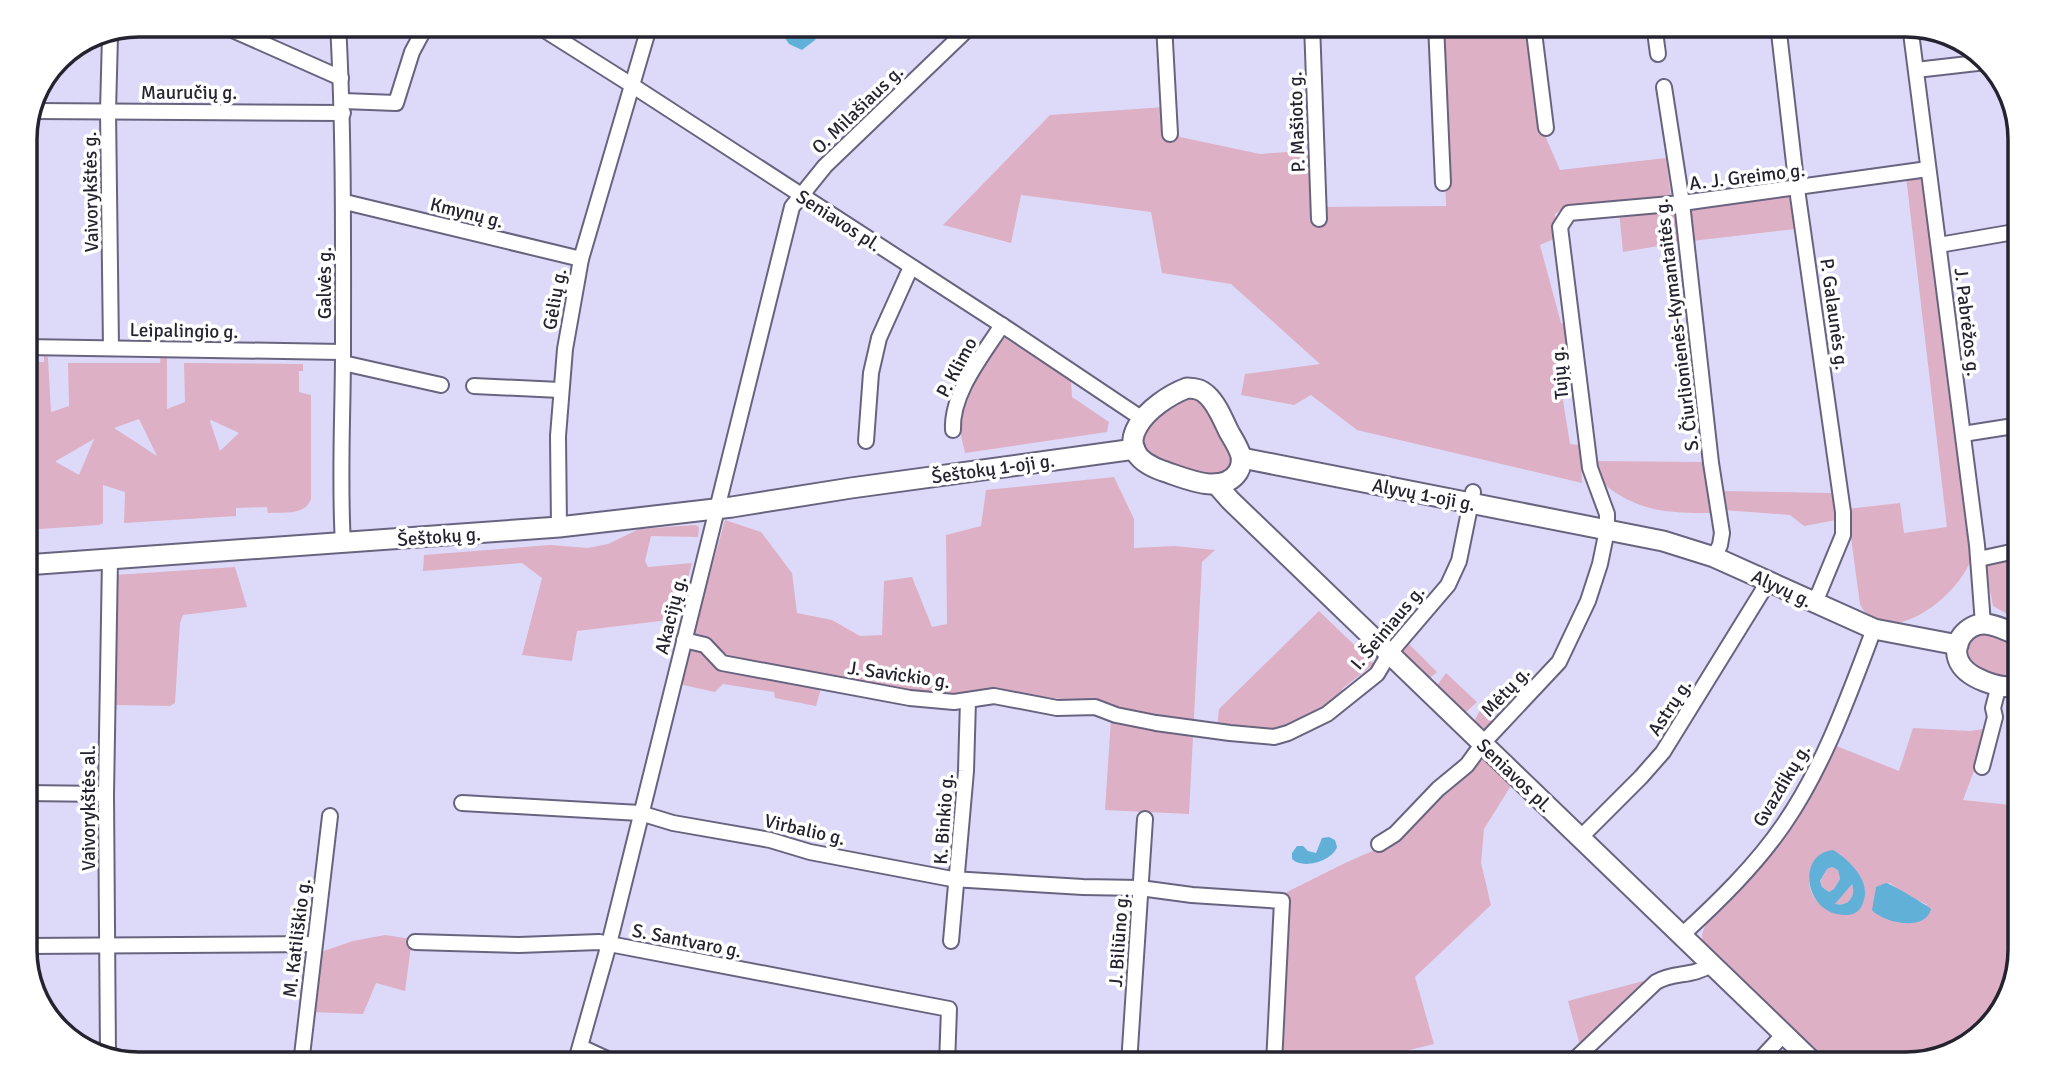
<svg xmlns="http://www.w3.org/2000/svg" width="2045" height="1089" font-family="Signika,sans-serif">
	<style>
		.green { fill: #deb0c5; fill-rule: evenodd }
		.water { fill: #61b0d7; fill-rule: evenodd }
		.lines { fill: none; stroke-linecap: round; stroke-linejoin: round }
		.stream { stroke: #61b0d7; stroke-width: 2.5 }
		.minor-casing { stroke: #68647f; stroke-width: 18 }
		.major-casing { stroke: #68647f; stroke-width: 23 }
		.minor { stroke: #fff; stroke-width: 14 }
		.major { stroke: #fff; stroke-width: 19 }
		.labels { text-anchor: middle; stroke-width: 7; stroke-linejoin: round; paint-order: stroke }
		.street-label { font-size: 19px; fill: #25232f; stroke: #fff }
		.rim { fill: none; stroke: #25232f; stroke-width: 3.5 }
	</style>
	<rect width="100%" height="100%" fill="#dddaf9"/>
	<g class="green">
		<polygon points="1440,24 1528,25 1543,131 1560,170 1666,158 1671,197 1565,207 1555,214 1556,238 1540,245 1561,323 1568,326 1575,382 1561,388 1570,444 1580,445 1582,483 1357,430 1311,395 1294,405 1241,395 1245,374 1320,364 1231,284 1162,273 1151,212 1021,195 1011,243 943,225 1050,115 1165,107 1180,137 1260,154 1313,150 1312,207 1446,206"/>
		<path d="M 1906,176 L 1919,177 L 1925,181 L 1973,550 C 1969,591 1884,657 1860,604 L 1847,509 L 1900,503 L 1904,533 L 1947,527 Z"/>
		<polygon points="1784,194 1789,196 1795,229 1692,241 1688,212 1695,206"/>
		<polygon points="1674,210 1677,211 1682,242 1623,252 1619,211"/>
		<path d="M 1002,336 L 1071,381 L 1072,397 L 1109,422 L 1107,432 L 965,453 C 962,440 958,427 960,414 C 965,392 990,356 1002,336 Z"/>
		<path d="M 44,353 L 48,358 L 51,412 L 69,406 L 68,363 L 160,363 L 161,354 L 165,355 L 167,359 L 167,409 L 185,402 L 184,363 L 303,364 L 303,371 L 299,371 L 299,392 L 311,395 L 311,499 C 305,516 283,512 268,513 L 267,507 L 236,508 L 236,516 L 124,523 L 125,492 L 103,485 L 103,523 L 99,525 L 25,530 L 25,362 L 44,362 ZM 139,419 L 157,456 L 114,428 ZM 211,420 L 239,433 L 220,451 L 210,421 ZM 94,439 L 79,475 L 56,462 L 56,461 Z"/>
		<polygon points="1187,396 1205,401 1235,462 1219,478 1151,461 1139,441 1143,425"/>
		<path d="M 1590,461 L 1708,462 L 1713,513 C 1674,513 1642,513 1609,488 C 1601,483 1596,470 1590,461 Z"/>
		<polygon points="1114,477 1134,519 1134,548 1174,546 1215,550 1202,562 1189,814 1105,810 1112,704 985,691 941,695 824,677 816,706 775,698 774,692 723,684 715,692 679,684 725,520 761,532 792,573 797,613 832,620 860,636 882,635 884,581 912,577 932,627 947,624 946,535 981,526 986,490"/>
		<polygon points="1721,491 1832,493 1836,520 1804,526 1790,515 1723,510"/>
		<polygon points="695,525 699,527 698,537 651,536 645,561 648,567 692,563 677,619 577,631 572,661 522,655 542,578 522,563 423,571 424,555 550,545 588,548 608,544 639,529"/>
		<polygon points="2006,557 2014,597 2020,599 2020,621 1993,606 1985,566 1986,564"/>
		<polygon points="235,567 247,607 183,615 180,623 175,703 170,706 116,705 113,695 115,575"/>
		<polygon points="1319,611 1374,664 1343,688 1339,698 1286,730 1267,733 1217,728 1219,709"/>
		<path d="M 1982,630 L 2020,644 L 2020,679 C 2006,683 1978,671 1967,662 L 1966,640 Z"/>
		<polygon points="1416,632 1408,643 1437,672 1430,678 1426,678 1399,650"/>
		<polygon points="1446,673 1477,702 1464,714 1436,687"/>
		<polygon points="1482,707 1497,722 1486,730 1474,721"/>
		<path d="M 1913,728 L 1970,731 L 1990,728 L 1963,800 L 2020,806 L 2020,951 L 2009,1001 L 1964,1049 L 1907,1064 L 1826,1064 L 1704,948 C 1695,923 1721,910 1736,893 C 1750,876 1765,860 1777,843 C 1798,812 1815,778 1834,745 L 1899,771 ZM 1840,854 L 1864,901 L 1832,912 C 1816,903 1809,895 1809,877 ZM 1890,883 L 1903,894 L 1928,905 L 1875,896 L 1876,887 Z"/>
		<polygon points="1482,756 1512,784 1484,829 1481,863 1491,905 1415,977 1434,1044 1393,1054 1395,1064 1217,1064 1218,1060 1278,1061 1284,1045 1287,892 1345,863 1395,841"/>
		<polygon points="1832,867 1838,870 1840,879 1834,889 1829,892 1822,887 1820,882 1827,869"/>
		<path d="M 1852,884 C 1856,896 1849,907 1835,904 L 1849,885 Z"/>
		<polygon points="385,935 412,939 405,991 376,983 363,1014 312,1012 318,953 353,941"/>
		<polygon points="1643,981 1646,985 1581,1049 1568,1001"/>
	</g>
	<g class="water">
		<polygon points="821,27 815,40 802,50 789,44 783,35"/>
		<path d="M 1329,837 L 1335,840 L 1337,847 C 1332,861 1303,870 1292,859 L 1292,853 L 1297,846 L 1303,846 L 1308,851 L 1316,853 L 1322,838 Z"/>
		<path d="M 1833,850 C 1850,860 1872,882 1863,903 C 1860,911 1855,915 1846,915 C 1805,916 1795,854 1833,850 ZM 1832,867 L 1838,870 L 1840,879 L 1834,889 L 1829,892 L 1822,887 L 1820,881 L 1827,869 ZM 1852,884 C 1856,896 1849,907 1835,904 Z"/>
		<path d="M 1886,883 C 1890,883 1928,906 1931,909 C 1926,932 1883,923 1872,910 L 1876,887 Z"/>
	</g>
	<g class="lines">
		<polyline class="stream" points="832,1064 833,1063"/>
		<g class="minor-casing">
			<g id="minor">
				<polyline points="219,24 341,78"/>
				<path d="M 338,24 C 344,133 343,241 343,350 C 343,414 339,479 343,543"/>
				<polyline points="535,24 630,84 1014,333 1141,418"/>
				<polyline points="731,24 764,29 801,24"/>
				<polyline points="1164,24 1170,134"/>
				<polyline points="1312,24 1319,219"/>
				<polyline points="1436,24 1443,183"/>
				<polyline points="1533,24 1546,128"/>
				<polyline points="1654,24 1658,54"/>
				<polyline points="1778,24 1797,189 1843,512 1843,535 1819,593 1813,602"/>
				<polyline points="1910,25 1977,545 1983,624"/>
				<polyline points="110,36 108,111 111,348"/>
				<polyline points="1916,70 1986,62"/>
				<polyline points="1664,87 1682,203 1711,463 1722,533 1720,545 1714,557"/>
				<polyline points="343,101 396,103 412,52 427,24"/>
				<polyline points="34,111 343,113"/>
				<polyline points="345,202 581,259"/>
				<polyline points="1939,245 2020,231"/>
				<polyline points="25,347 343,352"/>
				<polyline points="343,363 441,385"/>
				<polyline points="474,386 560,390"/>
				<path d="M 953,430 C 951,393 983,355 1002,325"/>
				<polyline points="1963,434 2020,425"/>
				<polyline points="866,441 871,373 879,338 911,267"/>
				<polyline points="559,527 558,436 565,349 581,259 650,24"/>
				<polyline points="1979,559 2020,550"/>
				<polyline points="684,640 705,645 722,663 910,698 954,702 994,696 1057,708 1095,707 1116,715 1156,723 1230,733 1274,737 1288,733 1327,714 1377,674 1389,654 1448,585 1459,561 1473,492"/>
				<polyline points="1982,767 1995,717 1993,708 1999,685"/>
				<polyline points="25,793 106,794"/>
				<polyline points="462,803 640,813 673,823 770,840 810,852 952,879 1083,887 1140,888 1192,895 1282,901 1274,1064"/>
				<polyline points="1580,838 1641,777 1663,752 1768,582"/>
				<polyline points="1379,844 1395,834 1438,789 1467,765 1483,743 1559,662 1588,601 1600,564 1607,530 1607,514 1590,468 1560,227 1569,213 1682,203 1928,169"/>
				<path d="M 1682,935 C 1718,902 1756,865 1784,824 C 1824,766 1849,695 1874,629"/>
				<polyline points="951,941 966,771 968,700"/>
				<polyline points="415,942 519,945 599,942 949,1009 947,1064"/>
				<polyline points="25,946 314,944"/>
				<polyline points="581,1047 618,1064"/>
				<polyline points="108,1057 106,794 110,559"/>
				<polyline points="301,1064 330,816"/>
				<polyline points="575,1064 609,944 792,207 825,166 973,24"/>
				<polyline points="1129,1064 1145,819"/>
				<path d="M 1570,1064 L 1656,982 C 1675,971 1692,978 1712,964"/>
				<polyline points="1756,1064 1784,1034"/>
			</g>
		</g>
		<g class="major-casing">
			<g id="major">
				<path d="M 1187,388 C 1195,388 1201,389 1207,395 C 1217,404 1223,420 1229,432 C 1233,439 1239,448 1241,456 C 1242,462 1241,467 1238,472 C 1222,496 1185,478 1163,471 C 1100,449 1150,402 1187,388 Z"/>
				<polyline points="1242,458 1663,541 1714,557 1874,629 1958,645"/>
				<polyline points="1216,484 1230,500 1815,1064"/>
				<polyline points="25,565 559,527 732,507 851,488 1135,449"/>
				<path d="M 2020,636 C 2009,632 1996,624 1984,624 C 1967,624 1952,642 1958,659 C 1965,679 2002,690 2020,686"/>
			</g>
		</g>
		<use href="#minor" class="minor"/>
		<use href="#major" class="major"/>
	</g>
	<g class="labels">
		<g class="street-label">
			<text x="189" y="99">Mauručių g.</text>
			<text transform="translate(857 109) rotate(-44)" y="7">O. Milašiaus g.</text>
			<text transform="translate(1296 122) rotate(-92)" y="7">P. Mašioto g.</text>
			<text transform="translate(1747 176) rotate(-7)" y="7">A. J. Greimo g.</text>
			<text transform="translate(90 192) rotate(-91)" y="7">Vaivorykštės g.</text>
			<text transform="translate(467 212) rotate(14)" y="7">Kmynų g.</text>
			<text transform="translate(839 220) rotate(33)" y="7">Seniavos pl.</text>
			<text transform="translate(324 283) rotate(-90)" y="7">Galvės g.</text>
			<text transform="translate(554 299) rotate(-80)" y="7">Gėlių g.</text>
			<text transform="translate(1835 314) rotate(82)" y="7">P. Galaunės g.</text>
			<text transform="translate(1968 322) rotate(83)" y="7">J. Pabrėžos g.</text>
			<text transform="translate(1676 325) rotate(-97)" y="7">S. Čiurlionienės-Kymantaitės g.</text>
			<text transform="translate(184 330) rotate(1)" y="7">Leipalingio g.</text>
			<text transform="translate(956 367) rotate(-62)" y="7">P. Klimo</text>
			<text transform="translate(1559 373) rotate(-95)" y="7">Tujų g.</text>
			<text transform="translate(993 468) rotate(-8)" y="7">Šeštokų 1-oji g.</text>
			<text transform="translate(1424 494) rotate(11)" y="7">Alyvų 1-oji g.</text>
			<text transform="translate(439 536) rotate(-4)" y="7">Šeštokų g.</text>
			<text transform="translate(1782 588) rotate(25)" y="7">Alyvų g.</text>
			<text transform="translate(670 615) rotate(-76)" y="7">Akacijų g.</text>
			<text transform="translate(1387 627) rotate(-50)" y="7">I. Šeiniaus g.</text>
			<text transform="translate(899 674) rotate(8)" y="7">J. Savickio g.</text>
			<text transform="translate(1505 691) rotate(-47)" y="7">Mėtų g.</text>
			<text transform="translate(1669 707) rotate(-57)" y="7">Astrų g.</text>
			<text transform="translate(1515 775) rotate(44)" y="7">Seniavos pl.</text>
			<text transform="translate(1781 785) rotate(-59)" y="7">Gvazdikų g.</text>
			<text transform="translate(88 808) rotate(-90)" y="7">Vaivorykštės al.</text>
			<text transform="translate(943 819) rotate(-86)" y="7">K. Binkio g.</text>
			<text transform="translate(805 829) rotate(13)" y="7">Virbalio g.</text>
			<text transform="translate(296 938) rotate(-83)" y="7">M. Katiliškio g.</text>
			<text transform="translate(687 940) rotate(11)" y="7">S. Santvaro g.</text>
			<text transform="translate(1118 940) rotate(-86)" y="7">J. Biliūno g.</text>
		</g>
	</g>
	<path d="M0 0H2045V1089H0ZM139 37H1906A102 102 0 0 1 2008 139V950A102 102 0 0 1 1906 1052H139A102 102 0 0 1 37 950V139A102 102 0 0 1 139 37Z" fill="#fff" fill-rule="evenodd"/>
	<path class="rim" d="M139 37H1906A102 102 0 0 1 2008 139V950A102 102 0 0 1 1906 1052H139A102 102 0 0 1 37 950V139A102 102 0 0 1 139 37Z"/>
</svg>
